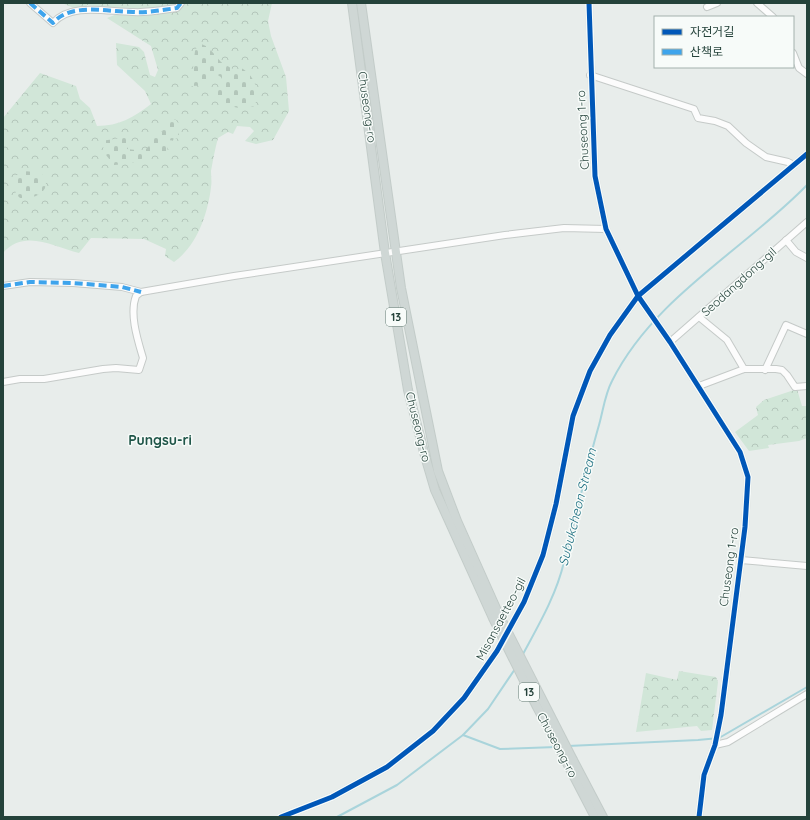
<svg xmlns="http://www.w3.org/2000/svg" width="810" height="820" font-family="Quicksand,'Noto Sans KR',sans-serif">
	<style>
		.forest { fill: url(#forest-crowns) }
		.cemetery { fill: url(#cemetery-stones) }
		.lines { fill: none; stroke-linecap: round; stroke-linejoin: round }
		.stream { stroke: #a9d4db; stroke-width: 2 }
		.minor-casing { stroke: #c5cac8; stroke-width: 8 }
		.major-casing { stroke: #c3ccc9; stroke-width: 10 }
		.minor { stroke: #fcfcfc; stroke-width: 6 }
		.major { stroke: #cfd7d5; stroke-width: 8 }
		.major-bridge-casing { stroke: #c3ccc9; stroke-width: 10; stroke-linecap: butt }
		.major-bridge { stroke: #cfd7d5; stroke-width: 8 }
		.quiet { stroke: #3ea4ec; stroke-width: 4; stroke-dasharray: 8 4; stroke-linecap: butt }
		.cycleway-casing { stroke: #f7fbf9; stroke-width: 8 }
		.cycleway { stroke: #0057b8; stroke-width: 5 }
		.labels { text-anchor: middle; stroke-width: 3; stroke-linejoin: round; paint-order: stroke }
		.shield { fill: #f7fbf9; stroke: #637a73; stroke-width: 1 }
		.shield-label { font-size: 11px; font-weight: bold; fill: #24423a }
		.street-label { font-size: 12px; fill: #24423a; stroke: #f7fbf9 }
		.water-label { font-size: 13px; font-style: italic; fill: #1c6f80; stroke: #f7fbf9 }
		.quarter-label { font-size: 14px; font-weight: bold; fill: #1f5548; stroke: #f7fbf9 }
	</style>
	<defs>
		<pattern id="forest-crowns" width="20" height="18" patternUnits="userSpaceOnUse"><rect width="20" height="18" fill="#d1e6d8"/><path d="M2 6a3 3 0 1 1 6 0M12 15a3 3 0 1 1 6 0" fill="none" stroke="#b3c6ba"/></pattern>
		<pattern id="cemetery-stones" width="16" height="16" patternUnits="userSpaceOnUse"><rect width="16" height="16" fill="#d1e6d8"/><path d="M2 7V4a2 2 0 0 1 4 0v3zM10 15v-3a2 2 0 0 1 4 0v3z" fill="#b3c6ba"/></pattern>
	</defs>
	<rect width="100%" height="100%" fill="#e8edeb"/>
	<g class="forest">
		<path d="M 62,3 L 272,3 L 268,21 L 271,36 L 286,77 L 289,111 L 273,140 L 256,144 L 245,141 L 254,131 L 250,127 L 237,126 L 233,134 L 228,132 L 218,138 C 215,149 213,160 211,171 C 211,176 212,182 211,187 C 208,213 197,246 174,262 L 165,256 L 166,249 L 144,239 L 91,238 L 79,253 C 55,247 24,228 3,253 L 3,118 L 40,73 L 76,86 L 80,99 L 90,108 L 97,126 C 119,126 134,117 151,104 L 145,91 L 117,65 L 116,43 L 139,47 L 144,52 L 150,75 L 155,77 L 158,70 L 151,46 L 107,18 L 117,14 L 105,8 L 87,5 L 86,9 L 76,9 Z"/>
		<polygon points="797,389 802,406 807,406 807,438 799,441 768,445 769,448 749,451 735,432 758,415 756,407 764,400"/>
		<polygon points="679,671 716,677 718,682 712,730 701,731 697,726 636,732 646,673 677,680"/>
	</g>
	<g class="cemetery">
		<path d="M 199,43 L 208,47 L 221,62 L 236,71 L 241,68 C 255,75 261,94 254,107 L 243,104 L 239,108 C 229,107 221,100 215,92 L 223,81 L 221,77 L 214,73 C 207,83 205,86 191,86 L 195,51 Z"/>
		<polygon points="169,120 176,120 180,126 176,128 176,132 179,134 178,138 165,142 168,145 167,151 144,155 141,160 134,163 126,159 126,164 114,165 106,155 101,141 128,137 127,149 144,151 149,146 149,137 152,138 162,134 162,129"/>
		<path d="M 23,171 L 36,172 L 45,176 C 50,193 35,199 20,198 L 16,194 L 13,178 Z"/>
	</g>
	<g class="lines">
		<g class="stream">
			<path d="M 522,656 C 538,626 556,596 564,562 C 576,517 586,470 599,425 C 603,411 605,394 612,381 C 653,298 744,250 807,185"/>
			<polyline points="463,735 500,749 556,747"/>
			<polyline points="568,746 698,740 719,738 807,687"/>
			<polyline points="337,817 397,785 463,735 488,709 515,669"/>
		</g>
		<g class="minor-casing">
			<g id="minor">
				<path d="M 30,3 L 53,23 C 71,2 108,12 133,12 C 147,13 162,10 177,8 L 181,3"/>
				<polyline points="589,3 595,176 606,229 638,296 670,342 740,452 748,477 745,527 721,715 715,745 704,775 699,817"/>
				<polyline points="757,3 773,17"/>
				<polyline points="707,7 717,3"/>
				<polyline points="793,53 799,68 807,74"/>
				<polyline points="590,75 694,109 698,118 715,121 728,126 746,143 766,157 788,162 794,165"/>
				<polyline points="786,240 796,252 807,258"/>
				<polyline points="3,286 30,282 73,283 122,287 141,292"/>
				<polyline points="699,317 727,340 744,369"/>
				<polyline points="670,342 807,222"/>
				<polyline points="765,370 786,325 807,334"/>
				<path d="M 3,382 L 20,379 L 44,379 L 103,369 L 116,368 L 139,370 L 143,358 C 138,341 129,314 136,296 L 141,292 L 234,276 L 505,235 L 564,228 L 606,229"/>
				<polyline points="699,386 744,369 776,369 782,370 787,375 795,387 807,386"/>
				<polyline points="741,560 807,566"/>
				<polyline points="715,745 728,742 807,694"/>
				<polyline points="281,817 332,797 387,767 433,731 464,698 497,651 524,602 543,555 556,504 573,416 590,371 610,335 638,296 807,154"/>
			</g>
		</g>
		<g class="major-casing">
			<g id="major">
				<polyline points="352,3 385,253 408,390 425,456 435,490 493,618"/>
				<polyline points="361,3 401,288 438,471 457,521 499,615"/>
				<polyline points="573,760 603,817"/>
				<polyline points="568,765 595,817"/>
			</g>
		</g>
		<use href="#minor" class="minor"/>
		<use href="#major" class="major"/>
		<g class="major-bridge-casing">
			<g id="major-bridge">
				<polyline points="499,615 573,760"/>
				<polyline points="493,618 537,707 568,765"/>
			</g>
		</g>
		<use href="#major-bridge" class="major-bridge"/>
		<g class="quiet">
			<path d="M 30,3 L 53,23 C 71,2 108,12 133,12 C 147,13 162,10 177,8 L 181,3"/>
			<polyline points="3,286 30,282 73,283 122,287 141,292"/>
		</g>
		<g class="cycleway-casing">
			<g id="cycleway">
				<polyline points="589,3 595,176 606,229 638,296 670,342 740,452 748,477 745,527 721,715 715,745 704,775 699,817"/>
				<polyline points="281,817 332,797 387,767 433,731 464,698 497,651 524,602 543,555 556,504 573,416 590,371 610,335 638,296 807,154"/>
			</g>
		</g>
		<use href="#cycleway" class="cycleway"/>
	</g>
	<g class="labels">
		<g class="shield">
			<rect x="386" y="308" width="20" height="18" rx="3"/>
			<rect x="519" y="683" width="20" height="18" rx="3"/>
		</g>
		<g class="shield-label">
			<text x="396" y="321">13</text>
			<text x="529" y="696">13</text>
		</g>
		<g class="street-label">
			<text transform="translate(367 107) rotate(82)" y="4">Chuseong-ro</text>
			<text transform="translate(583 130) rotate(-93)" y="4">Chuseong 1-ro</text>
			<text transform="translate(739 282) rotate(-42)" y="4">Seodangdong-gil</text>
			<text transform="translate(418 427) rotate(76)" y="4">Chuseong-ro</text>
			<text transform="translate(729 567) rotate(-82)" y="4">Chuseong 1-ro</text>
			<text transform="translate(501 619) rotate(-62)" y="4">Misansaetteo-gil</text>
			<text transform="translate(557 745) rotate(62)" y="4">Chuseong-ro</text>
		</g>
		<g class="water-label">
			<text transform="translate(577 507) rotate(-76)" y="5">Subukcheon Stream</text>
		</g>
		<g class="quarter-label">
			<text x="160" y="445">Pungsu-ri</text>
		</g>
	</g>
	<rect width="810" height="820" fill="none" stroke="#24423a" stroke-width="8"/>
	<rect x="654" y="16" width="140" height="52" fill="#f7fbf9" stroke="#a3b1ad"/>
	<rect x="662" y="29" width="20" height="6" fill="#0057b8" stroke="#a3b1ad"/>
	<text x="690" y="36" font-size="12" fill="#24423a">자전거길</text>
	<rect x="662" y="49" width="20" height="6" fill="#3ea4ec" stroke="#a3b1ad"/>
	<text x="690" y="56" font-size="12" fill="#24423a">산책로</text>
</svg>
